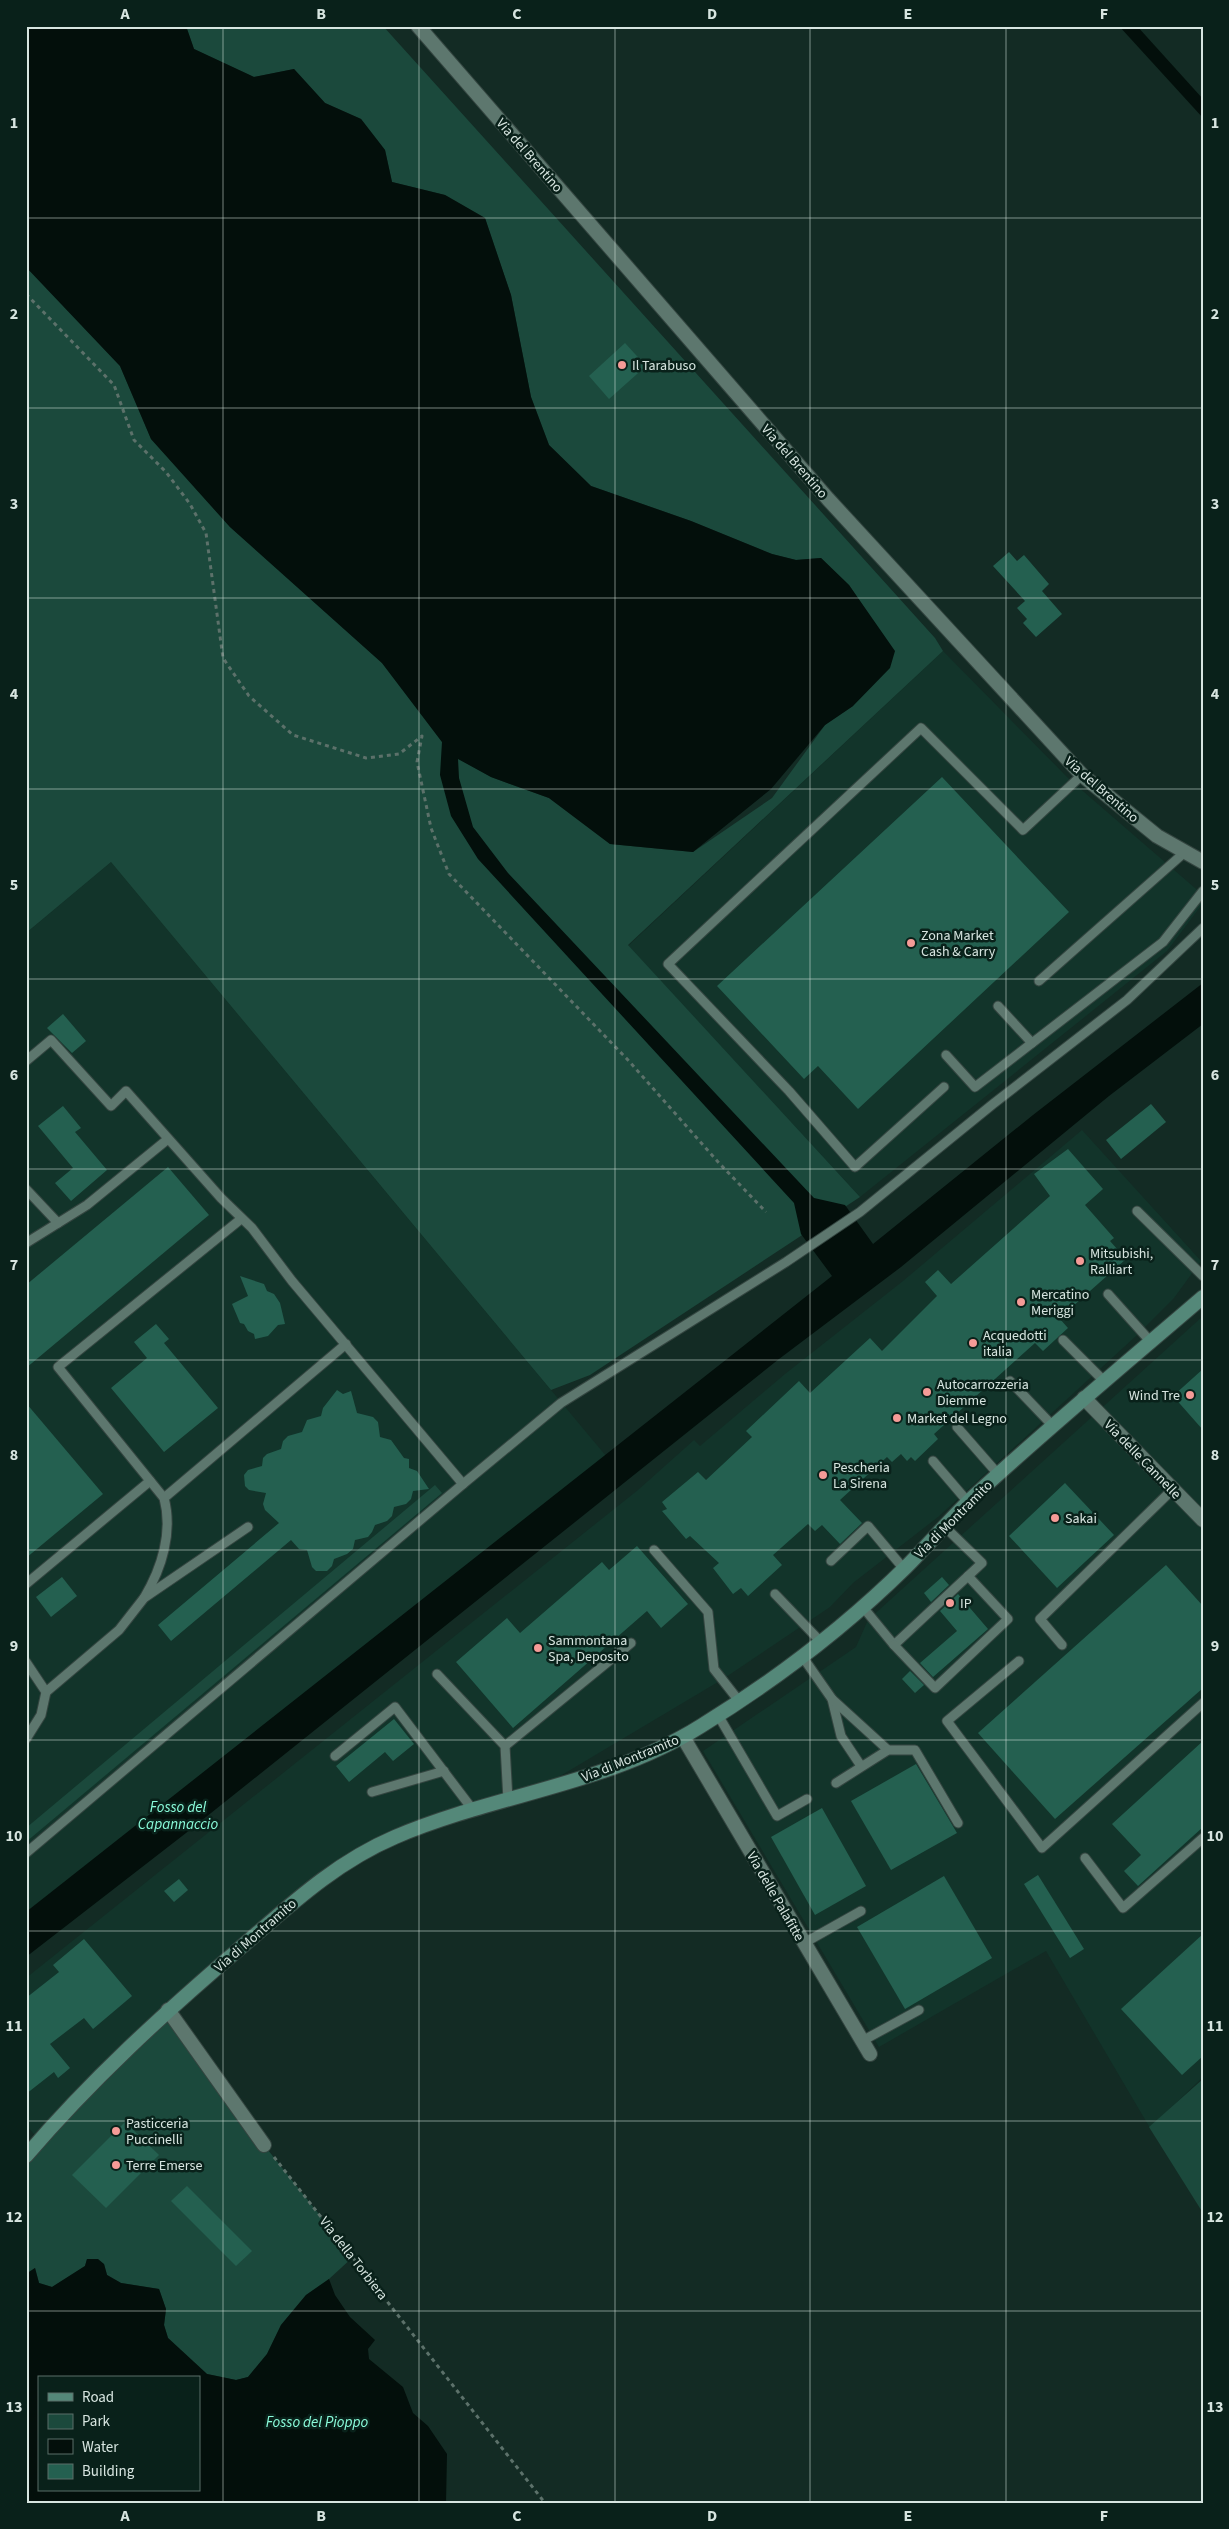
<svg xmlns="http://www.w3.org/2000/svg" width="1229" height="2529" font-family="'Source Sans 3',sans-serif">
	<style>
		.built { fill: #12342a }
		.green { fill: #1b493c }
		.water { fill: #030f0b; fill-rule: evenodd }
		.building { fill: #246050 }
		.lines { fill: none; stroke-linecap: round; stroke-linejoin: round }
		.service-casing { stroke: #344540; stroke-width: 11 }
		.minor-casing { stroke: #344540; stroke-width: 16 }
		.tertiary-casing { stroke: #344540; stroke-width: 16 }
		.secondary-casing { stroke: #344540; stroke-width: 16 }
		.path { stroke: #5c716a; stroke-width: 3; stroke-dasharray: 4 4; stroke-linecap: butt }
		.service { stroke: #5d776e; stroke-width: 9 }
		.minor { stroke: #5d776e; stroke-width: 14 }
		.tertiary { stroke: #5d776e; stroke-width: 14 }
		.secondary { stroke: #548879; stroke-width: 14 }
		.grid { fill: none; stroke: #d7e5e0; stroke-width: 1; stroke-opacity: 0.55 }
		.poi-dot { fill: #f59b97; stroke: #09211a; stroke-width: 2 }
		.labels { text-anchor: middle; stroke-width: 5; stroke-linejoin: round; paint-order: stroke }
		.street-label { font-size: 14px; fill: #d7e5e0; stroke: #09211a }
		.poi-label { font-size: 14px; fill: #d7e5e0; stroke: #09211a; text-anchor: start }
		.water-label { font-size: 15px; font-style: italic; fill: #8afbda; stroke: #09211a }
		.neatline { fill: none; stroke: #d7e5e0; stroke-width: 2 }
		.grid-label { font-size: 16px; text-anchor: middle; font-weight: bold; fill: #d7e5e0 }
	</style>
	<rect width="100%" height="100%" fill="#132b24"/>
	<g class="built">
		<polygon points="943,651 1069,779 1203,895 1203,903 1167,951 860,1197 628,946"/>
		<polygon points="111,862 606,1456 26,1912 26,933"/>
		<polygon points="1082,1130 1201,1261 1174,1298 1136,1336 938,1517 853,1583 830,1607 723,1679 535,1791 447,1818 319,1880 40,2141 26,2125 26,1978 638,1490 694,1440 700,1446 785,1374 903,1281"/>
		<polygon points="1203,1316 1203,2077 1150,2128 1046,1951 879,2047 703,1751 856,1647 868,1620"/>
	</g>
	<g class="green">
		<polygon points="186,26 383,26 935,638 943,651 628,945 860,1197 590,1375 551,1390 111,862 26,933 26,267 120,366 151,439 230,527 382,663 452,755 491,777 549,798 610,844 693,852 772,798 825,725 853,706 865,609 849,585 821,558 796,560 772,554 691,521 591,486 549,445 531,397 511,295 485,218 445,195 392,182 385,150 361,119 325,103 294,69 254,77 194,49"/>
		<polygon points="435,1485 442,1493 26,1842 26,1828"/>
		<polygon points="168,2010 264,2145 353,2257 329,2279 306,2295 281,2325 267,2354 248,2377 236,2380 207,2374 168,2338 164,2325 166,2309 159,2289 121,2283 107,2275 104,2264 87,2259 85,2266 52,2287 39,2283 35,2268 26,2274 26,2156"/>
		<polygon points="1203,2079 1203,2213 1149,2127"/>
	</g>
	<g class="water">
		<polygon points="26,26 186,26 194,49 254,77 294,69 325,103 361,119 385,150 392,182 445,195 485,218 511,295 531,397 549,445 591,486 691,521 772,554 796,560 821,558 849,585 895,651 890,668 853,706 825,725 771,789 693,852 610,844 549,798 491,777 458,759 459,778 473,827 508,873 814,1198 845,1205 873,1244 1033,1115 1203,983 1203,1024 1109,1096 901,1267 779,1359 186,1833 26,1957 26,1912 832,1276 801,1234 794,1203 478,859 451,816 440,775 442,742 382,663 230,527 151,439 120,366 26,267"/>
		<polygon points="1119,26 1137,26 1203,99 1203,118"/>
		<path d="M 87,2259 L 98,2259 L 104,2264 L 107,2275 L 121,2283 L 159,2289 L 166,2309 L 164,2325 L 168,2338 L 207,2374 L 236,2380 L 248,2377 L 267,2354 L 281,2325 L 306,2295 L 329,2279 L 335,2295 L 350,2317 L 375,2340 L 368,2349 L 369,2359 L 403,2387 L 413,2413 L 428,2426 L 447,2454 L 446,2503 L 26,2503 L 26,2274 L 35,2268 L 39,2283 L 52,2287 L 85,2266 ZM 39,2378 L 199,2378 L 199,2490 L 39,2490 Z"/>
	</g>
	<g class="building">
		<polygon points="625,343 646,366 609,399 589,376"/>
		<polygon points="1009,552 1017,561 1024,555 1049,584 1042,591 1062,614 1036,637 1023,623 1027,619 1017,608 1025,601 993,566"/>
		<polygon points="942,777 1069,912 858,1109 818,1066 804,1079 717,986"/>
		<polygon points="63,1014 86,1041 72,1053 47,1028"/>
		<polygon points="1151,1104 1166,1122 1121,1159 1106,1140"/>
		<polygon points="63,1106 81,1128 75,1132 107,1170 71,1201 55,1183 73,1168 38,1126"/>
		<polygon points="1068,1149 1103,1189 1085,1205 1114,1238 1110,1241 1126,1259 1063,1315 1064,1316 1060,1319 1068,1328 1043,1351 1035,1343 934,1434 938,1439 915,1461 911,1457 907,1461 901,1454 892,1462 887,1457 840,1500 862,1523 840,1544 822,1525 815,1531 808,1524 773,1555 782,1565 748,1596 741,1588 733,1594 713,1568 719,1563 690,1536 686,1539 662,1511 667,1509 662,1502 698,1472 706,1480 752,1437 746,1431 799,1381 810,1393 870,1338 882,1351 937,1296 925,1282 938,1270 951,1284 1050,1196 1034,1174"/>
		<polygon points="168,1167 209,1215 26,1368 26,1285"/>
		<polygon points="240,1276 264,1284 267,1291 274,1294 280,1303 285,1324 278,1325 268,1336 255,1339 254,1334 248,1331 244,1324 240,1323 232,1304 248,1296"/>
		<polygon points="156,1324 169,1339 164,1343 218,1408 164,1452 111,1388 147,1358 134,1342"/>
		<polygon points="1203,1369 1203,1430 1173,1396"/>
		<polygon points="337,1390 343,1394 351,1391 357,1413 373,1417 378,1422 380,1437 391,1440 404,1458 409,1459 409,1468 417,1471 429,1489 413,1491 411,1499 406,1504 394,1507 392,1516 387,1521 375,1525 372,1532 368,1537 355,1540 353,1549 347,1554 334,1559 332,1566 327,1571 316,1571 312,1567 307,1550 299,1549 291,1540 171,1641 158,1625 279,1523 265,1510 263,1504 266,1493 249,1490 245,1486 244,1475 248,1470 262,1466 263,1458 267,1454 281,1449 283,1441 288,1436 302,1432 307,1420 321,1416 323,1408"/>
		<polygon points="26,1403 103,1494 26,1558"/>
		<polygon points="1065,1483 1114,1535 1057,1588 1009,1536"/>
		<polygon points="637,1546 688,1604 661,1628 647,1611 513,1728 456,1662 507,1618 520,1633 602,1562 609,1570"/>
		<polygon points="1166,1565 1203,1606 1203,1688 1055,1819 978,1733"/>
		<polygon points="62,1577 77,1596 51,1617 36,1597"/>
		<polygon points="942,1577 949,1585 931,1602 924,1593"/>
		<polygon points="958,1594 988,1629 933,1677 920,1663 957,1631 940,1611"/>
		<polygon points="910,1671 924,1685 915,1693 902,1679"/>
		<polygon points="394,1719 414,1744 393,1761 385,1752 349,1782 336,1766"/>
		<polygon points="1203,1741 1203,1827 1138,1886 1124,1871 1141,1855 1112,1824"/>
		<polygon points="916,1764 957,1833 891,1870 851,1801"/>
		<polygon points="822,1808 866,1886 815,1915 771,1837"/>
		<polygon points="1038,1875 1084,1949 1070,1958 1024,1884"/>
		<polygon points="944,1876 992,1958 905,2009 857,1927"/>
		<polygon points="179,1879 188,1890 174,1902 164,1891"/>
		<polygon points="1203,1934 1203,2056 1182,2075 1121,2009"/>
		<polygon points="84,1939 132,1996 93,2029 84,2018 50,2044 70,2068 58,2078 54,2072 26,2094 26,1998 59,1972 53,1965"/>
		<polygon points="125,2122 159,2155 106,2208 72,2175"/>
		<polygon points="187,2186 252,2251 236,2266 171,2201"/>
	</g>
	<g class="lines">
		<g class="service-casing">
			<g id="service">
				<polyline points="1039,981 1185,852"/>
				<polyline points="998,1006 1032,1043"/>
				<polyline points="946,1055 975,1087 1163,942 1203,891"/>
				<polyline points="26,1061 51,1040 111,1106 126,1091 221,1198 252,1228 292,1281 463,1484 26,1853"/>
				<polyline points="944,1087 855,1167 789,1091 668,964 921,728 1023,830 1082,775"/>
				<polyline points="26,1189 58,1223"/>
				<polyline points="1137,1211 1203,1276"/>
				<polyline points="26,1243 87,1205 168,1139"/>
				<polyline points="1108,1294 1150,1341"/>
				<polyline points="1063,1340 1104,1381"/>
				<polyline points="1010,1381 1052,1425"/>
				<polyline points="957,1427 998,1474"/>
				<polyline points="933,1461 968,1502"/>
				<polyline points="463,1484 561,1403 786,1262 860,1212 993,1104 1127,1000 1203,928"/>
				<polyline points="164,1498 346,1344"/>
				<polyline points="654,1550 708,1612 714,1669 739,1701"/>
				<polyline points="831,1561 868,1526 904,1569"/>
				<polyline points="26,1584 150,1481"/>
				<polyline points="775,1594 820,1641"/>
				<path d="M 144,1598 C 162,1568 173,1532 164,1498 L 58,1367 L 241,1219"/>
				<polyline points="862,1606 894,1645 982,1563 945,1527"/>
				<polyline points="894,1645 935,1688 1008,1619 968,1576"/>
				<polyline points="1062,1645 1040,1619 1172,1490"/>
				<polyline points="802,1656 832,1699 841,1736 861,1766"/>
				<polyline points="1019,1661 947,1721 1042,1848 1203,1703"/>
				<polyline points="26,1662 46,1692 41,1715 26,1739"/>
				<polyline points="437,1674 505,1746 508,1800"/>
				<polyline points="46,1692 119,1630 144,1598 248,1527"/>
				<polyline points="832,1699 888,1750"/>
				<polyline points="718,1715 777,1816 807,1799"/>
				<polyline points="505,1746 631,1643"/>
				<polyline points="335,1756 395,1707 473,1810"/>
				<polyline points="836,1783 888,1750 915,1750 958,1823"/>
				<polyline points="372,1792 444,1771"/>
				<polyline points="1085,1858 1123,1908 1203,1838"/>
				<polyline points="804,1943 861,1911"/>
				<polyline points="862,2041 919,2010"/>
			</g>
		</g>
		<g class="minor-casing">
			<g id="minor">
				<polyline points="1084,1398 1203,1520"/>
				<polyline points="683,1737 870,2054"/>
				<polyline points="168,2010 264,2145"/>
			</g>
		</g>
		<g class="tertiary-casing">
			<polyline id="tertiary" points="418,26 828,499 1082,775 1157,836 1203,862"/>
		</g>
		<g class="secondary-casing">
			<path id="secondary" d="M 26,2156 C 91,2080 163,2014 239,1949 C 288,1907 334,1863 395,1837 C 495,1794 607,1785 701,1726 C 774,1681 845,1627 906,1567 C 929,1544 950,1519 973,1497 C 1048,1428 1126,1363 1203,1297"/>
		</g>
		<g class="path">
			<polyline points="26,294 114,385 134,440 166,472 190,504 206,533 223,658 249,696 293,735 366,758 399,754 422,736 417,762 431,828 449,874 627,1059 719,1163 766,1212"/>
			<polyline points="274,2157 545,2503"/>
		</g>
		<use href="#service" class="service"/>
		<use href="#minor" class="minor"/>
		<use href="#tertiary" class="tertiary"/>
		<use href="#secondary" class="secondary"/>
	</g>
	<path class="grid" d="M 223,26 L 223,2503M 419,26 L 419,2503M 615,26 L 615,2503M 810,26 L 810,2503M 1006,26 L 1006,2503M 26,218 L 1203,218M 26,408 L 1203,408M 26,598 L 1203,598M 26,789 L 1203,789M 26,979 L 1203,979M 26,1169 L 1203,1169M 26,1360 L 1203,1360M 26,1550 L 1203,1550M 26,1740 L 1203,1740M 26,1931 L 1203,1931M 26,2121 L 1203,2121M 26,2311 L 1203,2311"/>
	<g class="poi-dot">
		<circle cx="622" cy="365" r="5"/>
		<circle cx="911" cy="943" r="5"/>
		<circle cx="1080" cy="1261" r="5"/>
		<circle cx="1021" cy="1302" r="5"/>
		<circle cx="973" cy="1343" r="5"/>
		<circle cx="927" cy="1392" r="5"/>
		<circle cx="1190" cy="1395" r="5"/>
		<circle cx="897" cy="1418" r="5"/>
		<circle cx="823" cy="1475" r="5"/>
		<circle cx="1055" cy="1518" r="5"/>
		<circle cx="950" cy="1603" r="5"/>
		<circle cx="538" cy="1648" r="5"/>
		<circle cx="116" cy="2131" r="5"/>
		<circle cx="116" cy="2165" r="5"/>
	</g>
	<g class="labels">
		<g class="street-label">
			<text transform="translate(530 155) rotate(49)" y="5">Via del Brentino</text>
			<text transform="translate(795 461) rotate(49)" y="5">Via del Brentino</text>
			<text transform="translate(1102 789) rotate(41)" y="5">Via del Brentino</text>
			<text transform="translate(1143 1459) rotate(46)" y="5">Via delle Cannelle</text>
			<text transform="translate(953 1519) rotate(-45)" y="5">Via di Montramito</text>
			<text transform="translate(630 1758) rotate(-22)" y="5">Via di Montramito</text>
			<text transform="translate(776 1896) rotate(60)" y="5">Via delle Palafitte</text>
			<text transform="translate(255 1935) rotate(-41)" y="5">Via di Montramito</text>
			<text transform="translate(354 2258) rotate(52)" y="5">Via della Torbiera</text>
		</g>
		<g class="poi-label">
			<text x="632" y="370">Il Tarabuso</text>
			<text x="921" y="940">Zona Market<tspan x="921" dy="16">Cash &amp; Carry</tspan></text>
			<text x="1090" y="1258">Mitsubishi,<tspan x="1090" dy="16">Ralliart</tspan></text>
			<text x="1031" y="1299">Mercatino<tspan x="1031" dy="16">Meriggi</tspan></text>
			<text x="983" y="1340">Acquedotti<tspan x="983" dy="16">italia</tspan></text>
			<text x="937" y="1389">Autocarrozzeria<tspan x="937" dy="16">Diemme</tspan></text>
			<text x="1180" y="1400" text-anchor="end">Wind Tre</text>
			<text x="907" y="1423">Market del Legno</text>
			<text x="833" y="1472">Pescheria<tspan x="833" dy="16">La Sirena</tspan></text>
			<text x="1065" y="1523">Sakai</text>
			<text x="960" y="1608">IP</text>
			<text x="548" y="1645">Sammontana<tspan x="548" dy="16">Spa, Deposito</tspan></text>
			<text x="126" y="2128">Pasticceria<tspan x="126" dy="16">Puccinelli</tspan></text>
			<text x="126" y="2170">Terre Emerse</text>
		</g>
		<g class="water-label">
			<text x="178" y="1812">Fosso del<tspan x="178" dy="17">Capannaccio</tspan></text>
			<text x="317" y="2427">Fosso del Pioppo</text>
		</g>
	</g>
	<rect width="1229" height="2529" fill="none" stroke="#09211a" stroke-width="55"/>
	<rect x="38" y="2376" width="162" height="115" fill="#09211a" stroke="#5b6f69"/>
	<rect x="48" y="2393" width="25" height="8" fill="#548879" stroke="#5b6f69"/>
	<text x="82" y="2402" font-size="15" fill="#d7e5e0">Road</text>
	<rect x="48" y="2414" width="25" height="15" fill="#1b493c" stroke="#5b6f69"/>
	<text x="82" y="2426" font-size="15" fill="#d7e5e0">Park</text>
	<rect x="48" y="2439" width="25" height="15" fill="#030f0b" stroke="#5b6f69"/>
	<text x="82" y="2452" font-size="15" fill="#d7e5e0">Water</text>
	<rect x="48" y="2464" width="25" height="15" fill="#246050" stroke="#5b6f69"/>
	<text x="82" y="2476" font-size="15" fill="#d7e5e0">Building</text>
	<rect x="28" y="28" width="1174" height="2474" class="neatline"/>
	<g class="grid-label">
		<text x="125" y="19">A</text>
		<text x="321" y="19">B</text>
		<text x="517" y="19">C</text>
		<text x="712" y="19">D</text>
		<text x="908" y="19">E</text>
		<text x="1104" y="19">F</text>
		<text x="14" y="128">1</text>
		<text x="1215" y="128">1</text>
		<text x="14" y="319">2</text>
		<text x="1215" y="319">2</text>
		<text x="14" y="509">3</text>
		<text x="1215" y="509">3</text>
		<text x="14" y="699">4</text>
		<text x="1215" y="699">4</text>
		<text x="14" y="890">5</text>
		<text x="1215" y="890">5</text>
		<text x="14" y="1080">6</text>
		<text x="1215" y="1080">6</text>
		<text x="14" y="1270">7</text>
		<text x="1215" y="1270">7</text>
		<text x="14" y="1460">8</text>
		<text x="1215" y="1460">8</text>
		<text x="14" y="1651">9</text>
		<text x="1215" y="1651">9</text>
		<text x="14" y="1841">10</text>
		<text x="1215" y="1841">10</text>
		<text x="14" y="2031">11</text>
		<text x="1215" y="2031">11</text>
		<text x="14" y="2222">12</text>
		<text x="1215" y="2222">12</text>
		<text x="14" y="2412">13</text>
		<text x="1215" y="2412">13</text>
		<text x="125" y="2521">A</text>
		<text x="321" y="2521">B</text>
		<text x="517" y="2521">C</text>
		<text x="712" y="2521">D</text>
		<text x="908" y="2521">E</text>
		<text x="1104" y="2521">F</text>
	</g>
</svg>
